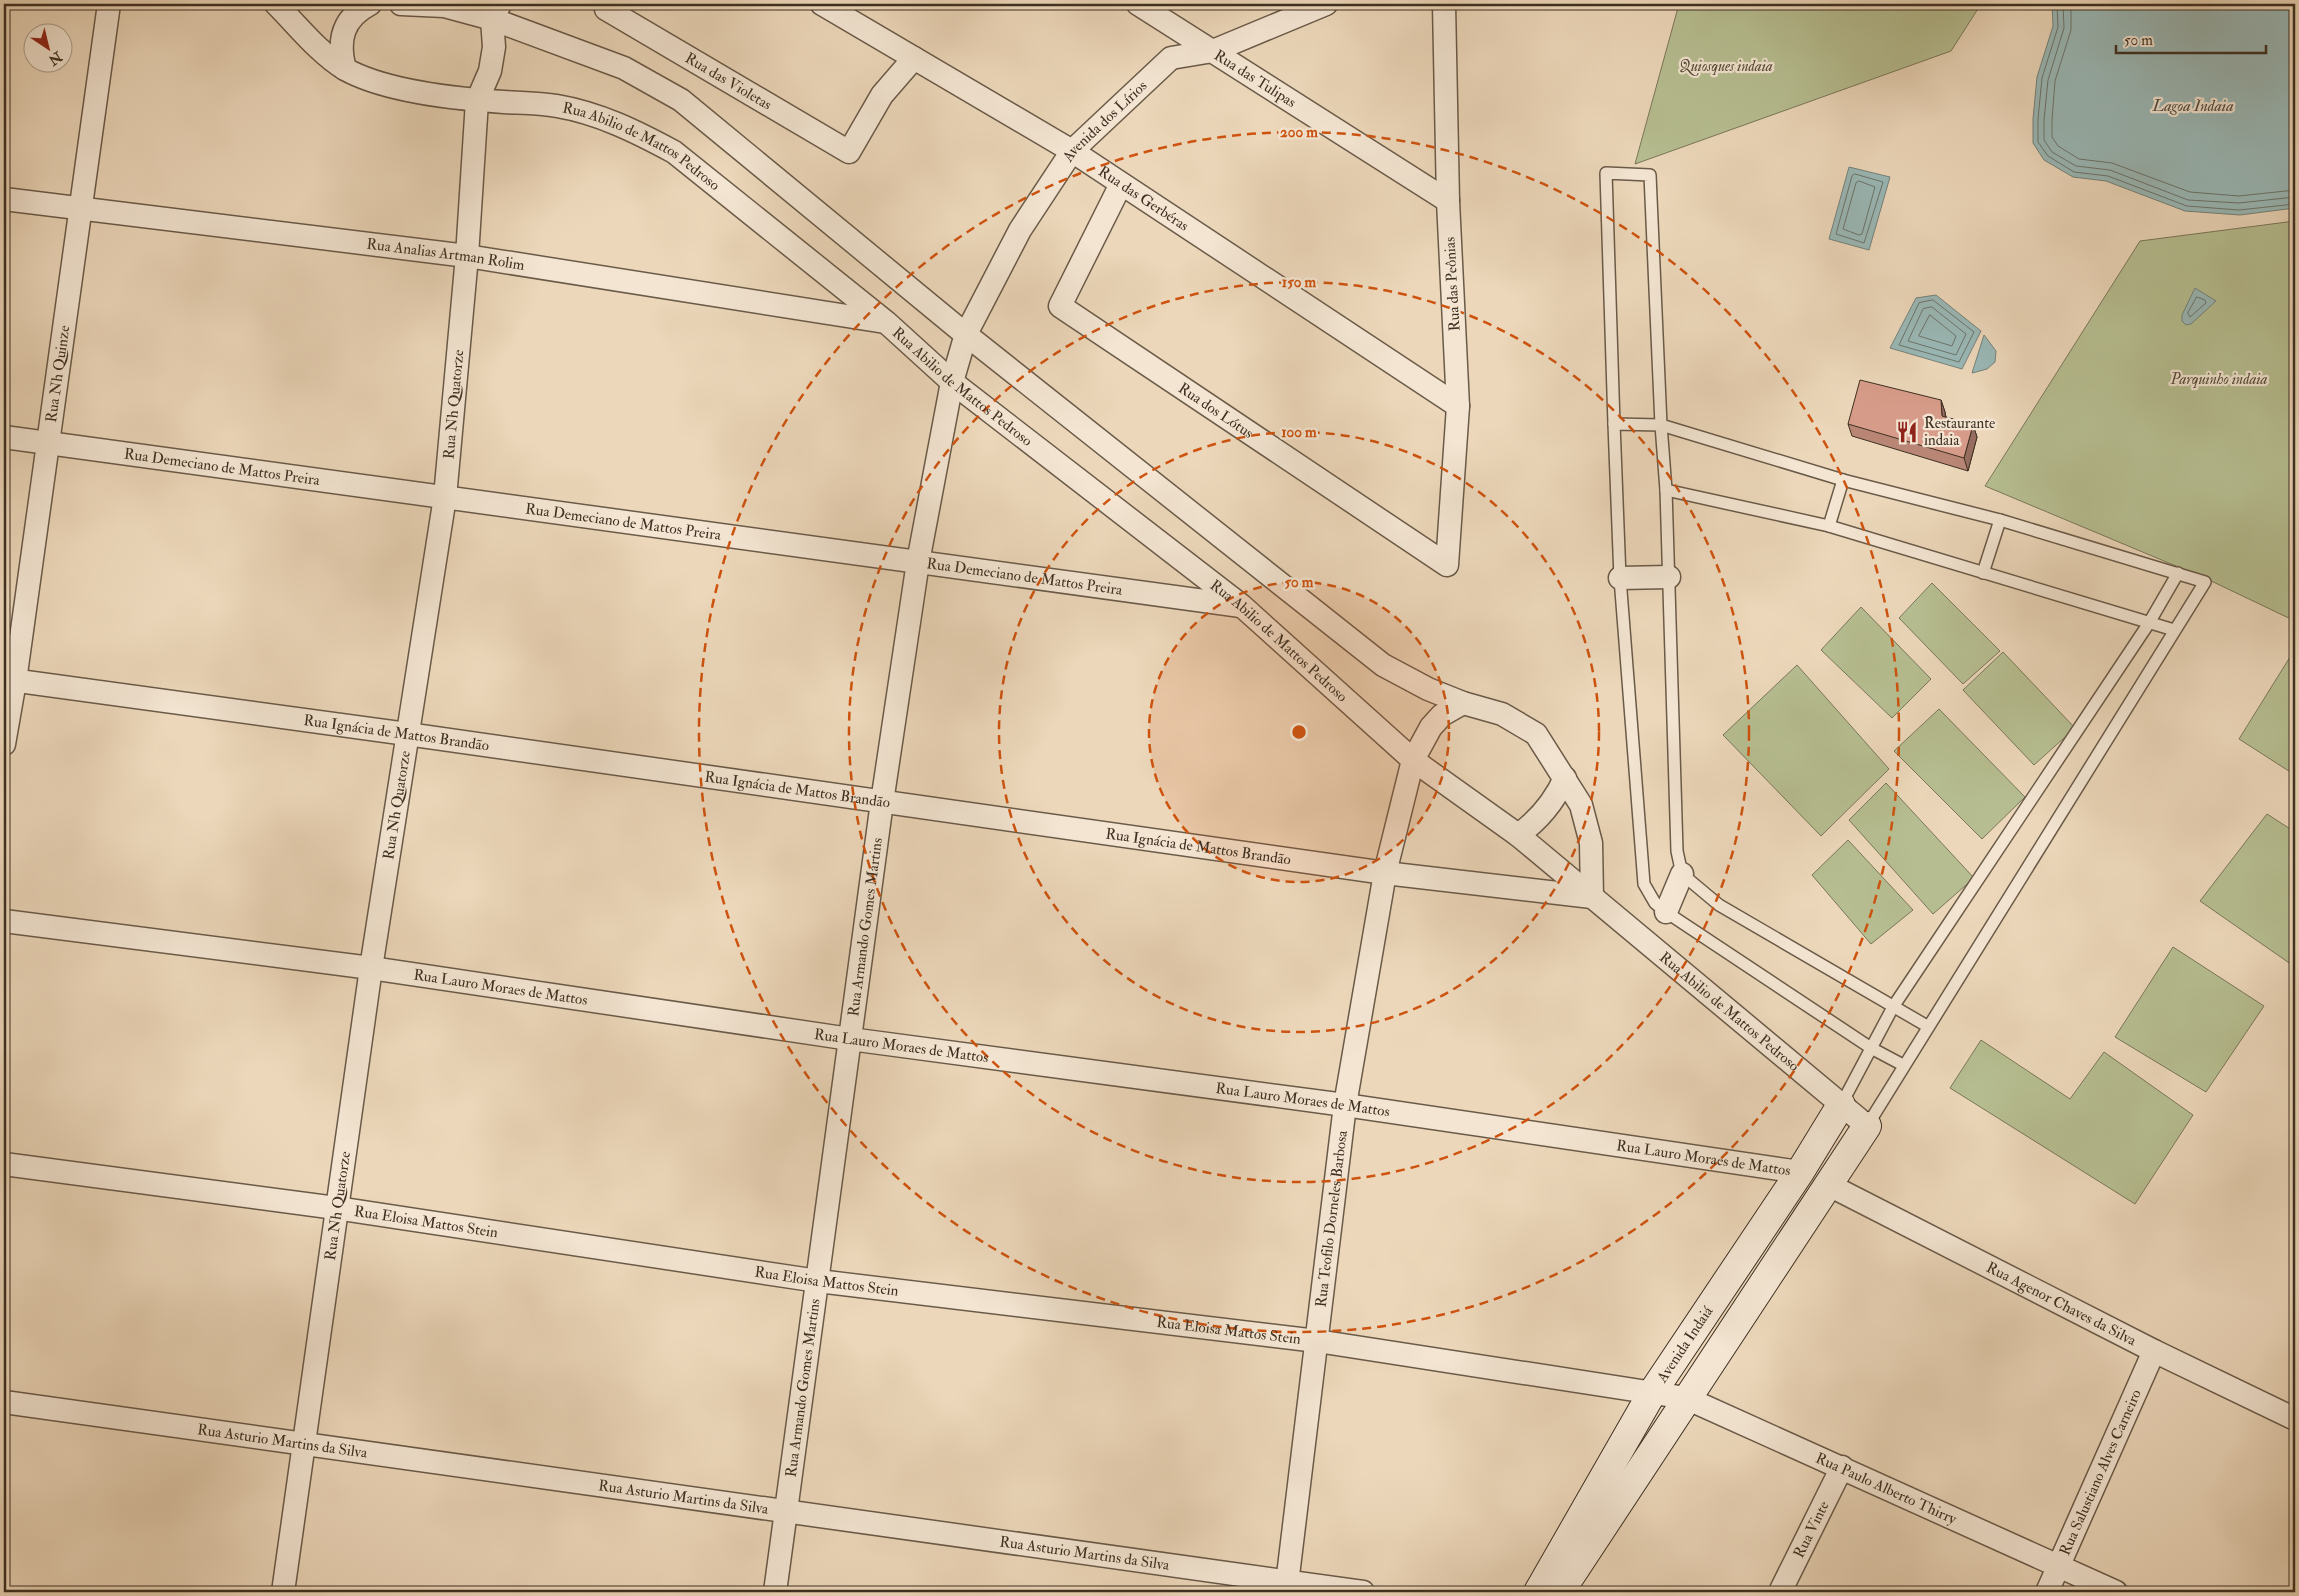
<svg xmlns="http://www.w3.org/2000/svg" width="2299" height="1596" font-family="'IM FELL Double Pica',serif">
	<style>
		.green { fill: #b6be91; stroke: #7a775a }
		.water { fill: #9ab8b6; stroke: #75827b }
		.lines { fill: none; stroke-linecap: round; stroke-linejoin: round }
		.shore { stroke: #6c746c; stroke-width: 1 }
		.lane-casing { stroke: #6a5a48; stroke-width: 14 }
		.street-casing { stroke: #6a5a48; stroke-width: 25 }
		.secondary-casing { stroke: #3e3022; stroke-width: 30 }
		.lane { stroke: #f3e5d2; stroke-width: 11 }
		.street { stroke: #f3e5d2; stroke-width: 22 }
		.secondary { stroke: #f3e5d2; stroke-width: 28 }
		.wall { fill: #b98676; stroke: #3e3022 }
		.shaded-wall { fill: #966d60; stroke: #3e3022 }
		.building { fill: #d79c89; stroke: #3e3022 }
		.ring { fill: none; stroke: #ce530f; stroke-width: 2.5; stroke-dasharray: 9 6 }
		.labels { text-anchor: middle; stroke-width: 4.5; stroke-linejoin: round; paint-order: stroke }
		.park-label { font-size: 15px; font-style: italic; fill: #564c38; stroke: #f3e5d2 }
		.street-label { font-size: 15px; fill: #3e3022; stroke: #f3e5d2 }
		.poi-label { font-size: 15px; fill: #3e3022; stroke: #f3e5d2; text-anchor: start }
		.water-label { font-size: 16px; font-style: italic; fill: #504b40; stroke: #f3e5d2 }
		.centre { fill: #ce530f; stroke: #f3e5d2; stroke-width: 2.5 }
		.ring-label { font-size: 15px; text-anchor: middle; font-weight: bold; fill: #ce530f; stroke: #f3e5d2; stroke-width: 4.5; stroke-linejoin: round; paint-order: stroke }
	</style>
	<rect width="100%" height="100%" fill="#ecd7ba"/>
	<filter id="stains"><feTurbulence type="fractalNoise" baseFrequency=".004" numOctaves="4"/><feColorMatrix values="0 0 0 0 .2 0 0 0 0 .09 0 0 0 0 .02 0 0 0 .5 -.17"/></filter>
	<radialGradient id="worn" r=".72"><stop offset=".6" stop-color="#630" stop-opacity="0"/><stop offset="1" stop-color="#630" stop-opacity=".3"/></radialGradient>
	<g class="green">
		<polygon points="1679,4 1981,4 1951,51 1635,164"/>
		<polygon points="2295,221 2295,621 2207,579 1985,486 2140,241"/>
		<polygon points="1932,583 2000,651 1963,684 1899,618"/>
		<polygon points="1861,607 1931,679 1892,718 1821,650"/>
		<polygon points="2295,649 2295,775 2239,739"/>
		<polygon points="2003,652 2075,728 2034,765 1963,690"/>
		<polygon points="1797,665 1889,769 1821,836 1723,735"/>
		<polygon points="1939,709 2025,797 1982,839 1894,751"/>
		<polygon points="1886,783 1974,878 1933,914 1849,820"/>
		<polygon points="2267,814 2295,832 2295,967 2200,901"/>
		<polygon points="1848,840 1913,910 1871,944 1812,875"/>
		<polygon points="2173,947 2264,1006 2206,1092 2115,1037"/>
		<polygon points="1981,1040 2070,1099 2104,1052 2193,1115 2135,1204 1950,1088"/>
	</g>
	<g class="water">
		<polygon points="2052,4 2295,4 2295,208 2240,215 2185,211 2106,181 2073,177 2044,160 2033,143 2033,119 2037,77 2053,26"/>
		<polygon points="1849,167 1890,177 1869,250 1829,239"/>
		<polygon points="2195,288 2216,301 2191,324 2186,325 2182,321 2182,315"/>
		<polygon points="1936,295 1981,331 1962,369 1890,348 1916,298"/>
		<polygon points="1984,335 1996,351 1995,362 1987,369 1972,373"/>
	</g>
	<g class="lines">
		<g class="shore">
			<polyline points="2057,4 2058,27 2042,78 2038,119 2038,142 2048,156 2074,172 2108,176 2187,206 2239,210 2295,204"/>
			<polyline points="2063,4 2064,28 2048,80 2044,120 2044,140 2052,152 2076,166 2110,170 2188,200 2239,203 2295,197"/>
			<polyline points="2071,4 2071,30 2055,81 2052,120 2052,137 2058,146 2079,159 2112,163 2190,192 2239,196 2295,190"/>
			<polygon points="1855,174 1883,182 1864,243 1836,234 1852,176"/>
			<polygon points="1859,181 1875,187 1862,234 1859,235 1843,229 1856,183"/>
			<polygon points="2197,297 2205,300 2206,303 2190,317 2188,313"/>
			<polygon points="1933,300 1974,332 1959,362 1899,345 1919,303"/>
			<polygon points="1932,307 1966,334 1956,355 1908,341 1923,309"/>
			<polygon points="1930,315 1956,336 1952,346 1919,336"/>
		</g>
		<g class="lane-casing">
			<g id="lane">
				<polyline points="1614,424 1606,173 1650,175 1661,425 1843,480 2000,520 2205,582 1867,1126"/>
				<polyline points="1666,490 1829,526 2174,630"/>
				<polyline points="1829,526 1843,480"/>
				<polyline points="1983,573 2000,520"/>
				<polyline points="1903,1065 1871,1048 1666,912 1655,903 1644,884 1620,578 1614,424 1661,425 1666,490 1677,851 1682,874 1719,905 1927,1026"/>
				<polyline points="1841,1105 1893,1007 2149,623 2178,573"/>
			</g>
		</g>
		<g class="street-casing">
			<g id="street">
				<path id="s1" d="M 276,4 C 297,25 319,53 345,69 C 386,92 458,99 504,102 C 522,103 540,103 557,106 C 599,113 637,132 674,152 L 886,322 L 952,382 L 1242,606 L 1413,760 L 1518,835 L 1867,1126"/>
				<polyline points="401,4 444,6 492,19 624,68 681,100 959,329 1383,665 1428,689 1463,703 1502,714 1536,734 1581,805 1591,843 1592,897"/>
				<path id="s2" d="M 609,4 L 606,9 L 849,152 L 882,95 L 914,58"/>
				<path id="s3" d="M 822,4 L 1072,151 L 1458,406"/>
				<path id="s4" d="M 1138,4 L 1448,201"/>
				<path d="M 345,69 C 337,40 343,18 370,4"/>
				<path id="s5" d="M 1121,184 L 1060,306 L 1447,565 L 1458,406 L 1448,201 L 1444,4"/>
				<path id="s6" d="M 4,199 L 467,256 L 885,322"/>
				<path id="s7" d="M 4,437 L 1241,606"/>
				<polyline points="1620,578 1669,577"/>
				<path id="s8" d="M 4,679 L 407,734 L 1385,873 L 1592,897"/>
				<path id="s9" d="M 4,744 L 15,681 L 109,4"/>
				<path d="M 1518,835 C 1539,820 1554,802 1565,778"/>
				<polyline points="1666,912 1682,874"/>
				<path id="s10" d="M 4,921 L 371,968 L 850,1039 L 1345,1105 L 1800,1172"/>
				<path id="s11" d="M 4,1164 L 336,1208 L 818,1281 L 1317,1341 L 1686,1398 L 2116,1592"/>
				<path id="s12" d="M 1829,1185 L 2154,1351 L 2295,1419"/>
				<path id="s13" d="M 4,1402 L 1363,1592"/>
				<path id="s14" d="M 283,1592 L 371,968 L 445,497 L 467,256 L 477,101 L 490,71 L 494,47 L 492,19 L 500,4"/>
				<path id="s15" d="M 775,1592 L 882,802 L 918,562 L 952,382 L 966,334 L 1020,230 L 1072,151 L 1171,58 L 1213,51 L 1326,4"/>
				<path id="s16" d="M 1286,1592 L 1345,1105 L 1385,873 L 1413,760 L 1431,727 L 1442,715 L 1463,703"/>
				<path id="s17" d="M 1780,1592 L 1842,1467"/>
				<path id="s18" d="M 2047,1592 L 2154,1351"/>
			</g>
		</g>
		<g class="secondary-casing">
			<g id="secondary">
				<path id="s19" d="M 1538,1592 L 1652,1393 L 1800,1172 L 1841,1105"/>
				<polyline points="1560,1592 1867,1126"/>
			</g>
		</g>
		<use href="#lane" class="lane"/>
		<use href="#street" class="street"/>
		<use href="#secondary" class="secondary"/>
	</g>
	<polygon class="wall" points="1941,400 1945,412 1946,417 1973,425 1977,437 1968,471 1852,436 1848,424"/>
	<g class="shaded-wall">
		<polygon points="1941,400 1945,412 1946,428 1942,416"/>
		<polygon points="1973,425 1977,437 1968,471 1964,458"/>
	</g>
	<polygon class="building" points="1860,380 1941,400 1942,416 1973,425 1964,458 1848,424"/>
	<circle cx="1299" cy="732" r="150" fill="#ce530f" fill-opacity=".12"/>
	<g class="ring">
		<circle cx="1299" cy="732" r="150"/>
		<circle cx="1299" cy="732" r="300"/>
		<circle cx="1299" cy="732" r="450"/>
		<circle cx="1299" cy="732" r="600"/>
	</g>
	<defs>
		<g id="restaurant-bare" transform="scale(1.725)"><path d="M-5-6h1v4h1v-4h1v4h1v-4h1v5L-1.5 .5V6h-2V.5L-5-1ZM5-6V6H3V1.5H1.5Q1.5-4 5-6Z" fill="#8f2418" stroke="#f3e5d2" stroke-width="2.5" paint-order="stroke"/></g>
	</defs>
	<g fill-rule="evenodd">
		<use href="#restaurant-bare" x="1907" y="432"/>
	</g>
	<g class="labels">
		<g class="park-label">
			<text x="1726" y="71">Quiosques indaia</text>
			<text x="2219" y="384">Parquinho indaia</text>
		</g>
		<g class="street-label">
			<text dy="5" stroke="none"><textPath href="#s4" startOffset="139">Rua das Tulipas</textPath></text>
			<text dy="5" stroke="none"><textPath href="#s2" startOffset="148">Rua das Violetas</textPath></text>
			<text dy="5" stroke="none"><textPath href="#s15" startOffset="1529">Avenida dos Lírios</textPath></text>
			<text dy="5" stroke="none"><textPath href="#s1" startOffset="406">Rua Abilio de Mattos Pedroso</textPath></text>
			<text dy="5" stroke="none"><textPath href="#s3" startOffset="376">Rua das Gerbéras</textPath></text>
			<text dy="5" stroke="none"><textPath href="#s6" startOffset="445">Rua Analias Artman Rolim</textPath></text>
			<text transform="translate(1452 284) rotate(-93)" y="5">Rua das Peônias</text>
			<text dy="5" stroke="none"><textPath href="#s9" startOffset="374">Rua Nh Quinze</textPath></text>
			<text dy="5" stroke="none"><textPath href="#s1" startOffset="810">Rua Abilio de Mattos Pedroso</textPath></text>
			<text dy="5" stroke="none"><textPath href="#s14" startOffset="1200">Rua Nh Quatorze</textPath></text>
			<text dy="5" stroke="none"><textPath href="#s5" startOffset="324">Rua dos Lótus</textPath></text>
			<text dy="5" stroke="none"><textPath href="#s7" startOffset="220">Rua Demeciano de Mattos Preira</textPath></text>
			<text dy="5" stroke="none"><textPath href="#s7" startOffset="625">Rua Demeciano de Mattos Preira</textPath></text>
			<text dy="5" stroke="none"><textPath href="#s7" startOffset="1030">Rua Demeciano de Mattos Preira</textPath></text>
			<text dy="5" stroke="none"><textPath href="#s1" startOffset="1216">Rua Abilio de Mattos Pedroso</textPath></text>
			<text dy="5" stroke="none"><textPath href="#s8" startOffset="396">Rua Ignácia de Mattos Brandão</textPath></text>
			<text dy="5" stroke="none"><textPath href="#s8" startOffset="801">Rua Ignácia de Mattos Brandão</textPath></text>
			<text dy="5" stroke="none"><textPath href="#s14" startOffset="795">Rua Nh Quatorze</textPath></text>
			<text dy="5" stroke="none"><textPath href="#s8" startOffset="1206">Rua Ignácia de Mattos Brandão</textPath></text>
			<text dy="5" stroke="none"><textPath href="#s15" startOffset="671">Rua Armando Gomes Martins</textPath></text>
			<text dy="5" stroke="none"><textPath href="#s10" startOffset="501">Rua Lauro Moraes de Mattos</textPath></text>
			<text dy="5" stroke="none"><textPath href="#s1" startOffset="1800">Rua Abilio de Mattos Pedroso</textPath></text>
			<text dy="5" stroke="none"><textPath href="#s10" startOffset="906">Rua Lauro Moraes de Mattos</textPath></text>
			<text dy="5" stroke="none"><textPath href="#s10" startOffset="1311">Rua Lauro Moraes de Mattos</textPath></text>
			<text dy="5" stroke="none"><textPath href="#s10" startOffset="1716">Rua Lauro Moraes de Mattos</textPath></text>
			<text dy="5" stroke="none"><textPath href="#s14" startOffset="390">Rua Nh Quatorze</textPath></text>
			<text dy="5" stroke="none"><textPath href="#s16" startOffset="376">Rua Teofilo Dorneles Barbosa</textPath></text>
			<text dy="5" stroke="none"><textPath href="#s11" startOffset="426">Rua Eloisa Mattos Stein</textPath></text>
			<text dy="5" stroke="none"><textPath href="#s11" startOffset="831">Rua Eloisa Mattos Stein</textPath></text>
			<text dy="5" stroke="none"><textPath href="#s12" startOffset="261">Rua Agenor Chaves da Silva</textPath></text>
			<text dy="5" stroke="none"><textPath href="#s11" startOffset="1236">Rua Eloisa Mattos Stein</textPath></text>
			<text dy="5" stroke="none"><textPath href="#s19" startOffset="288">Avenida Indaiá</textPath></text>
			<text dy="5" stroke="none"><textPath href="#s15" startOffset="206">Rua Armando Gomes Martins</textPath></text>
			<text dy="5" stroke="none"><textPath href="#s13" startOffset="281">Rua Asturio Martins da Silva</textPath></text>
			<text dy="5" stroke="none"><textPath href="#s18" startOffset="131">Rua Salustiano Alves Carneiro</textPath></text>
			<text dy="5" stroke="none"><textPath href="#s11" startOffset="1918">Rua Paulo Alberto Thirry</textPath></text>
			<text dy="5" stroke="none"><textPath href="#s13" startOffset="686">Rua Asturio Martins da Silva</textPath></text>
			<text dy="5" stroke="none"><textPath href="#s17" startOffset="70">Rua Vinte</textPath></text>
			<text dy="5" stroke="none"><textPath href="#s13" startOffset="1091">Rua Asturio Martins da Silva</textPath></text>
		</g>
		<g class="poi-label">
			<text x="1924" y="428">Restaurante<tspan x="1924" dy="17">indaia</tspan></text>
		</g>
		<g class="water-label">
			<text x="2193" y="111">Lagoa Indaia</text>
		</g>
	</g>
	<circle cx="1299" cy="732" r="8" class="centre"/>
	<g class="ring-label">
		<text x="1299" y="137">200 m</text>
		<text x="1299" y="287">150 m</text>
		<text x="1299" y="437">100 m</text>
		<text x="1299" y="587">50 m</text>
	</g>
	<rect width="2299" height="1596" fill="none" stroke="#ecd7ba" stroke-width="20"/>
	<rect x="5" y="5" width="2289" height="1586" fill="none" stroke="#3e3022" stroke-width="2.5"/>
	<rect x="10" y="10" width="2279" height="1576" fill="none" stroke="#3e3022"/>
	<g transform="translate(48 48) rotate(145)"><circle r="24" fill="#f3e5d2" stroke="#ab9d8c"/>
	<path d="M0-4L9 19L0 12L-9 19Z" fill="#8f2418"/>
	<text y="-8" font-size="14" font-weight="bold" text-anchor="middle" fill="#3e3022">N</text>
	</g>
	<path d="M2116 45v8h150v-8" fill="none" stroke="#3e3022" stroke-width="2.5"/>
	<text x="2124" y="45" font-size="15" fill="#3e3022" stroke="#f3e5d2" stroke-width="4" paint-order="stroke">50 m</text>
	<rect width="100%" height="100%" filter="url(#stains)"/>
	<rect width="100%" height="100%" fill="url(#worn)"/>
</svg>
